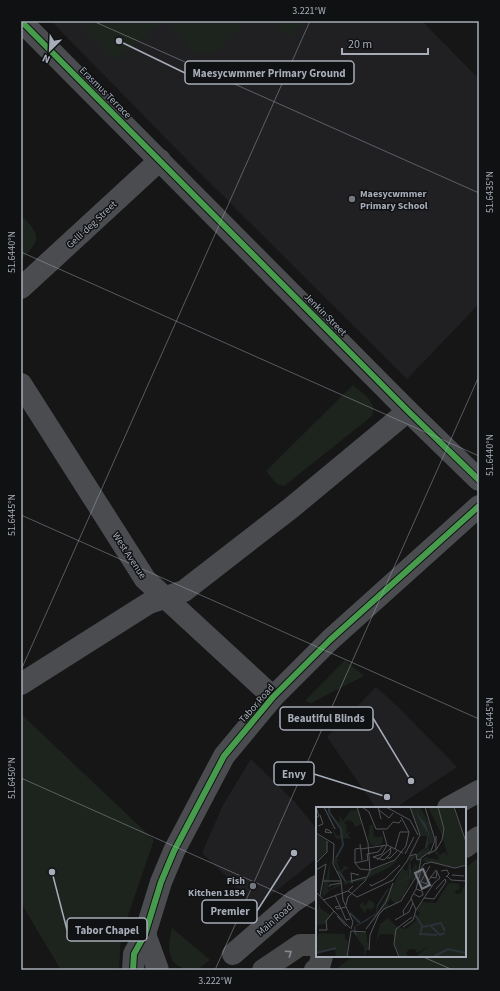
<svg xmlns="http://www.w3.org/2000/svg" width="500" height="991" font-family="'Source Sans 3',sans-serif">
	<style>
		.built { fill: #202023 }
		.green { fill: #1c241d }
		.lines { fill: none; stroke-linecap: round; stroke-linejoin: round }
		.minor { stroke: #4a4c50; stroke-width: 22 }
		.primary { stroke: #48494b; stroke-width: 22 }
		.cycleway-casing { stroke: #101113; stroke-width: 8 }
		.cycleway { stroke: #469c4c; stroke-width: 6 }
		.oneway { stroke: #868a92 }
		.ticks { fill: none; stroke: #a7adb8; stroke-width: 1; stroke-opacity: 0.45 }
		.poi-dot { fill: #747880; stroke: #101113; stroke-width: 1.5 }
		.labels { text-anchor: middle; stroke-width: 3; stroke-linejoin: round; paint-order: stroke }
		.street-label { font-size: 10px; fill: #a7adb8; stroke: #101113 }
		.poi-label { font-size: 10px; font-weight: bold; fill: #a7adb8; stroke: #101113; text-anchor: start }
		.inset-river { fill: none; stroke: #293239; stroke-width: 2 }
		.inset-road { fill: none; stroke: #505257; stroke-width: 1 }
		.view { fill: #747880; fill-opacity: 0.15; stroke: #747880; stroke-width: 2 }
		.inset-edge { fill: none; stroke: #a7adb8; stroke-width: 2 }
		.leader { fill: none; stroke: #a7adb8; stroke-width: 1.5 }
		.callout-dot { fill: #a7adb8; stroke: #101113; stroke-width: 1.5 }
		.callout { fill: #101113; stroke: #a7adb8; stroke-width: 1.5 }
		.callout-label { font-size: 11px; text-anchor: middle; font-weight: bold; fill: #a7adb8 }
		.neatline { fill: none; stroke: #a7adb8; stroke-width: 1.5 }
		.ticks-label { font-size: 10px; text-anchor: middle; fill: #a7adb8 }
	</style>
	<rect width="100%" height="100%" fill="#161617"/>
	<g class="built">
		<polygon points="51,21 422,21 479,79 479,304 407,379 192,165"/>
		<polygon points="376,687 396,705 457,767 395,808 376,808 327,737"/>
		<polygon points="251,759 295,802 317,829 317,858 254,909 230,880 202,853 223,805"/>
	</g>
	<g class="green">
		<polygon points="79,21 165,21 115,60"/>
		<polygon points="168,21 246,21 217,50 196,55"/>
		<polygon points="273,21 308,21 289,37"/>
		<path d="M 24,218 C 43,237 38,242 21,260 L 21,220 Z"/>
		<path d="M 353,385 C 363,394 378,402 372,416 L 284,486 L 277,484 L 266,471 Z"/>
		<polygon points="345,660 364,676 311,703 305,701"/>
		<polygon points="21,714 154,840 121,936 119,970 61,970 21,903"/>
		<polygon points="479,857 479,970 335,970 353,956 465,956 465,868"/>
		<path d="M 172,928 L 210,960 L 197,970 C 168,970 166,952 172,928 Z"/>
	</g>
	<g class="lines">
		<g class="minor">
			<polyline points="21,21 408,411 479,480"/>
			<polyline points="21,288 160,160"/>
			<polyline points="21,384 145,579 273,697"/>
			<polyline points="21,684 149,603 184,591 291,508 408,411"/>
			<polyline points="448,808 479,791"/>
			<polyline points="145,934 158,970"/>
			<polyline points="233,954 294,901 317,886"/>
			<polyline points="133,970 134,954 145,934 161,882 174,851 224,756 273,697 330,640 479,506"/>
		</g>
		<g class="primary">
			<polyline points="465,847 479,837"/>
			<polyline points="263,970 300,945 317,945"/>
			<polyline points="315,970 319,967 322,956"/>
		</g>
		<g class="cycleway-casing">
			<g id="cycleway">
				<polyline points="21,21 408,411 479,480"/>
				<polyline points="133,970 134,954 145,934 161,882 174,851 224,756 273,697 330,640 479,506"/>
			</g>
		</g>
		<use href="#cycleway" class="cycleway"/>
	</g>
	<defs><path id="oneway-chevron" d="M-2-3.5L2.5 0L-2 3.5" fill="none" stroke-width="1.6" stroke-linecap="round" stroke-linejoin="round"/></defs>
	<use class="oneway" href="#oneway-chevron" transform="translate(289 953) rotate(-34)"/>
	<path class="ticks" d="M 93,21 L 479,193M 21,252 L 479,456M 21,515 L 479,719M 21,670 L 310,21M 21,778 L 317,910M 421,956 L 453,970M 215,970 L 479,376"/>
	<g class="poi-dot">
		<circle cx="352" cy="199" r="4"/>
		<circle cx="253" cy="886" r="4"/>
	</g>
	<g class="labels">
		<g class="street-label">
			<text transform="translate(106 92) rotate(45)" y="4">Erasmus Terrace</text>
			<text transform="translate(91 224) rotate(-43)" y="4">Gelli-deg Street</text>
			<text transform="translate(326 314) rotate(45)" y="4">Jenkin Street</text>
			<text transform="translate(130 555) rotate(57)" y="4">West Avenue</text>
			<text transform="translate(256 703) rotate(-49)" y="4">Tabor Road</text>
			<text transform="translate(274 919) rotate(-41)" y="4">Main Road</text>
		</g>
		<g class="poi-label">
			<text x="360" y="197">Maesycwmmer<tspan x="360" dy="12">Primary School</tspan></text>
			<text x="245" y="884" text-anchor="end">Fish<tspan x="245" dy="12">Kitchen 1854</tspan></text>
		</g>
	</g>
	<g transform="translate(316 807)">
		<rect width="150" height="150" fill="#161617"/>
		<path d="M 11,0 L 15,0 L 14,6 L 23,16 L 24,12 L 22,6 L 27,14 L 34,4 L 41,3 L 46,17 L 39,20 L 37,15 L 33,12 L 36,18 L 32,13 L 28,16 L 31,18 L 30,26 L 34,25 L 32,29 L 36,31 L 20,32 L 15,19 L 21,29 L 24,28 L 24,23 ZM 94,0 L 101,0 L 101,8 L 108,16 L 112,29 L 104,29 ZM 101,0 L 104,0 L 114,17 L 118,34 L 112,39 L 114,44 L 101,53 L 101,47 L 110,42 L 113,30 L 110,17 L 102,8 ZM 112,0 L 137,0 L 150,36 L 150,57 L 139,60 L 106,54 L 109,50 L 123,53 L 122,48 L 118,46 L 120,44 L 124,48 L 129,45 L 132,50 L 126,28 ZM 54,18 L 57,18 L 58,30 L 67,30 L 66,36 L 60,39 L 55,38 L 52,31 ZM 0,27 L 10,33 L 12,39 L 10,45 L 0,55 ZM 100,47 L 94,54 L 92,71 L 100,56 L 102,63 L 97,73 L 92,74 L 94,75 L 87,90 L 79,97 L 75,92 L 71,96 L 73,98 L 52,120 L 76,81 L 91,72 L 77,79 L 86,61 L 91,64 L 94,50 ZM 18,51 L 24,53 L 21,54 L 24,64 L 29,59 L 33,61 L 26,65 L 30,74 L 50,70 L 49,73 L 26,78 L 29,75 L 18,56 ZM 15,52 L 12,83 L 23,77 L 26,78 L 14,83 L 6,91 L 8,72 L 10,72 ZM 82,53 L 74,60 L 50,72 L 54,64 ZM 150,75 L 150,150 L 100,149 L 112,140 L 101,146 L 99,142 L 93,142 L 90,146 L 93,150 L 84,150 L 79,137 L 78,128 L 73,127 L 64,127 L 60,136 L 64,117 L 72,111 L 81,120 L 90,122 L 102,112 L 100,110 L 104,107 L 101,103 L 106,95 L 120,96 L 132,77 L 136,76 L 143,77 L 144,82 L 139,84 L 140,87 L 145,86 ZM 53,93 L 58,96 L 59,99 L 55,103 L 51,101 L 49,106 L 43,98 L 47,95 L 49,99 ZM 4,97 L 4,101 L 14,108 L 9,117 L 1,118 L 0,124 L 0,106 ZM 39,125 L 50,126 L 53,143 L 50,143 ZM 4,126 L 29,127 L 29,132 L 32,134 L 31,150 L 20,150 L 19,143 L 0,146 L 1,129 Z" fill="#1c241d"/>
		<path d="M 101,0 L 102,8 L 110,17 L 113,27 L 111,40 L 94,54 L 95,64 L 94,70 L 72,83 L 62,99 L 60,107 L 50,114 L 39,120 L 41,129 L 50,142 L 48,150 L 49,141 L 38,126 L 38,120 L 60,106 L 61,98 L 71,83 L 93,70 L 94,53 L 109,41 L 112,27 L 101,8 Z" fill="#293239"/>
		<path class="inset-river" d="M 13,0 L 13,5 L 25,22 L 27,38 L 20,51M 22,64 L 30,75M 34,106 L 44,116M 99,108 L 107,120 L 125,116 L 129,124M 115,119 L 124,128 L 129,126M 106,120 L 104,127 L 121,128M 0,146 L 20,141M 117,150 L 132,142 L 150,146"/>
		<path class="inset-road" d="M 8,0 L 19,22M 46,0 L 53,5 L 60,22 L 71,22 L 77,15 L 83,16 L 85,13M 62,0 L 65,12M 70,0 L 94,13 L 102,28M 138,0 L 150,35M 63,3 L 73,11 L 77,6M 0,11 L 3,9 L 0,0M 2,19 L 7,17 L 4,8M 10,22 L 14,24 L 16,26 L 9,25 ZM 67,24 L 71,38M 0,26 L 18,37 L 17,57 L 25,73 L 27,93 L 37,115 L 35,122M 44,37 L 46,53M 45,42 L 71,38 L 87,46M 79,42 L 84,25 L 93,25M 120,43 L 120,29M 89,47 L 98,30M 112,47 L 120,43 L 126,33 L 128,22 L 122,0M 94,49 L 100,47 L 101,53 L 105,52M 57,50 L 68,53 L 74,47 L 75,40M 57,50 L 66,47 L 71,38M 71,51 L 74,51 L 81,44M 52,53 L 51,47 L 62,45 L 67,39M 61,53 L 75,41M 0,56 L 11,45 L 11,34M 39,56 L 39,42 L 45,41M 39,56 L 44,62 L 54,63M 39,56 L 52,53M 0,63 L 10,57 L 4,89M 54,63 L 79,53 L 90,39 L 93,25 L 85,10M 103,63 L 105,51 L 115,44 L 119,33 L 109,0M 125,64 L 131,63 L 133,67 L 130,70M 136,68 L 148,69M 131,69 L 135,73 L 150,74M 114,70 L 120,71 L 121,64M 7,74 L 25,74M 36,74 L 50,70M 76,74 L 91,54 L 104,28 L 94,0M 103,74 L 116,79M 105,74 L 114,59M 36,76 L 35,66 L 43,68M 54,77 L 55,79 L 69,72 L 84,58M 110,77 L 120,63M 13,80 L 14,78 L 25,76M 32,84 L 41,90 L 77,73M 0,85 L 34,121M 98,87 L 103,90 L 107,88 L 106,84 L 100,82M 19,88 L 30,113 L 34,112M 108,91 L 118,92 L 130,75 L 129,72 L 120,82M 7,93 L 32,84 L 37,79M 30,98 L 32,90 L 49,74 L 54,64 L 52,36 L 41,0M 24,99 L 19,100 L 21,102 L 30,100M 100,103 L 95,91 L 100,82 L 105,63M 88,108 L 87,104 L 95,92M 21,109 L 30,119M 79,113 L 93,105 L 97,96M 87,120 L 97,113 L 100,103 L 118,76 L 124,71 L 120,63M 50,122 L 70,95 L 77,76M 3,123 L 11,123 L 10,114 L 18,104M 35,124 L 50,125M 53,143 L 54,128 L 63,107 L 68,102 L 85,94 L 108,57 L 115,55 L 139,61 L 150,58M 31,150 L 35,124M 83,150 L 78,137 L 80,122 L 96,110"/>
		<path class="view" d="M 107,62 L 114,78 L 106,82 L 99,66 Z"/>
		<rect width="150" height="150" class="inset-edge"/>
	</g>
	<path class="leader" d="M119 41L185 73M411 781L373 718M387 797L314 774M294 853L257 911M52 872L67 930"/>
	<g class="callout-dot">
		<circle cx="119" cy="41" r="4"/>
		<circle cx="411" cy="781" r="4"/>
		<circle cx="387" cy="797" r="4"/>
		<circle cx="294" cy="853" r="4"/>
		<circle cx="52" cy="872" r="4"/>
	</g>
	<g class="callout">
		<rect x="185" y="61" width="169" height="23" rx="4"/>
		<rect x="280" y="707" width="93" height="23" rx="4"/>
		<rect x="274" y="762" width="40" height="23" rx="4"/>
		<rect x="202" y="900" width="55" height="23" rx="4"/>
		<rect x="67" y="918" width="80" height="23" rx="4"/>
	</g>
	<g class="callout-label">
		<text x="269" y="77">Maesycwmmer Primary Ground</text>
		<text x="326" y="722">Beautiful Blinds</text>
		<text x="294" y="778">Envy</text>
		<text x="230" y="915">Premier</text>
		<text x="107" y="934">Tabor Chapel</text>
	</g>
	<rect width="500" height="991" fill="none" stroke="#101113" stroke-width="44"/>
	<g transform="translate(50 50) rotate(204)" stroke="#101113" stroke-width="3" paint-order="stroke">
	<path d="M0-3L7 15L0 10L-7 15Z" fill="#a7adb8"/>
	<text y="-6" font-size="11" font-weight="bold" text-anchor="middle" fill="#a7adb8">N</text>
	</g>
	<path d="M342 48v6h86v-6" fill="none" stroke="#a7adb8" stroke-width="2"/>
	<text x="348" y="48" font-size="12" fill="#a7adb8" stroke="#101113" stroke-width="3" paint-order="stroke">20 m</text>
	<rect x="22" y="22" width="456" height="947" class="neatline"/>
	<g class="ticks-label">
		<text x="309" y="14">3.221°W</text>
		<text transform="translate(489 192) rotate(-90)" y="4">51.6435°N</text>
		<text transform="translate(11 252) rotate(-90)" y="4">51.6440°N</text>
		<text transform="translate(489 455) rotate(-90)" y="4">51.6440°N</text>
		<text transform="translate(11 515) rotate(-90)" y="4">51.6445°N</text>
		<text transform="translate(489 718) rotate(-90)" y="4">51.6445°N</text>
		<text transform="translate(11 778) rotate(-90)" y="4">51.6450°N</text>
		<text x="215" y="984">3.222°W</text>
	</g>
</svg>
